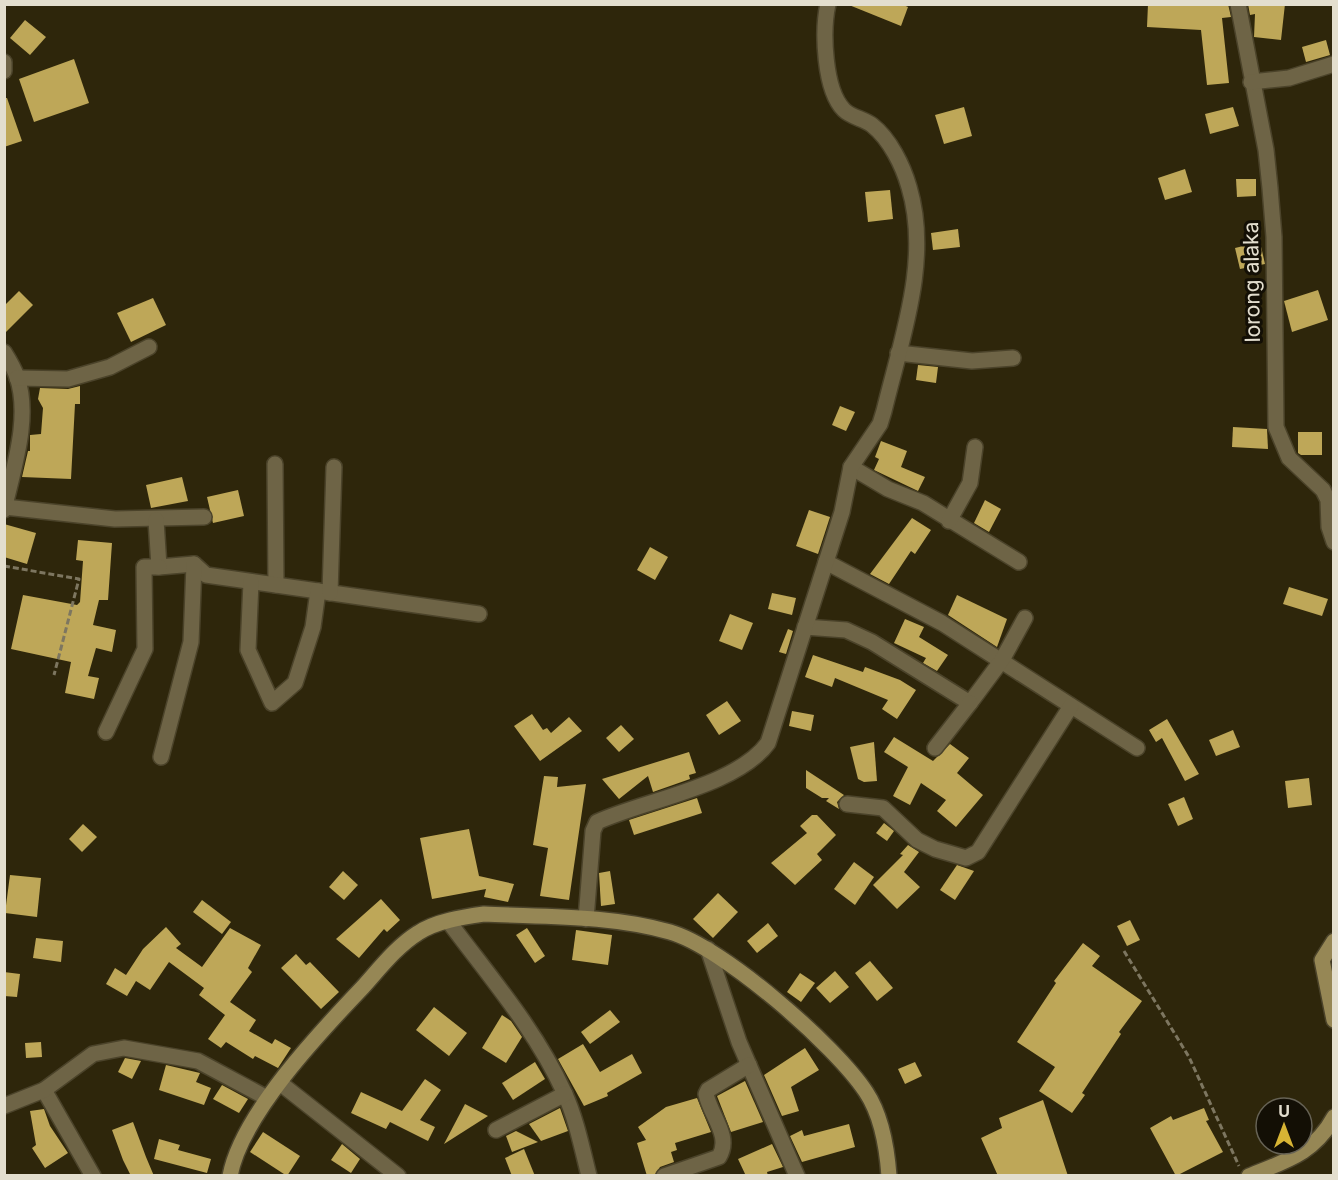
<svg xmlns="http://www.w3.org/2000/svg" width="1338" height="1180" font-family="Inter,sans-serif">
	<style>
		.building { fill: #bea758 }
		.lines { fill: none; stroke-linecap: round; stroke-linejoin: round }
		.street-casing { stroke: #4b432a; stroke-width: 18 }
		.secondary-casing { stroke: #4b432a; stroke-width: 18 }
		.path { stroke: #7d7660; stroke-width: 3; stroke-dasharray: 6 3; stroke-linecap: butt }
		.street { stroke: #6e6446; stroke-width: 15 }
		.secondary { stroke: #968755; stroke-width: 15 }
		.labels { text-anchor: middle; stroke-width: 6; stroke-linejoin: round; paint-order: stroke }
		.street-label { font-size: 21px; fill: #e3dece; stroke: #130f05 }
	</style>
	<rect width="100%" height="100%" fill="#2e260b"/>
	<g class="building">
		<polygon points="901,4 908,7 901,26 849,5"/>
		<polygon points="1148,4 1228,4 1231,17 1222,18 1229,83 1207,85 1201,30 1147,27"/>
		<polygon points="1248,4 1285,4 1281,40 1254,37 1255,14 1250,15"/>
		<polygon points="25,20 46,37 30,55 10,38"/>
		<polygon points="1326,40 1330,55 1306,62 1302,47"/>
		<polygon points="74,59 89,103 34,122 19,79"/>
		<polygon points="4,98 7,98 22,141 4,147"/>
		<polygon points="964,107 972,136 944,144 935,115"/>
		<polygon points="1233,107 1239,126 1210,134 1205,114"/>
		<polygon points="1185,169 1192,192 1165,200 1158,178"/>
		<polygon points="1236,179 1256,179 1256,196 1237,197"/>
		<polygon points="890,190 893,219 868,222 865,192"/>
		<polygon points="958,229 960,247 933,250 931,233"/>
		<polygon points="1260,242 1265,264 1240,269 1235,248"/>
		<polygon points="1318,290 1328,320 1292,332 1284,301"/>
		<polygon points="19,291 33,305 4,334 4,306"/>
		<polygon points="153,298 166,325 131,342 117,313"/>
		<polygon points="918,365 938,367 936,383 916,380"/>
		<polygon points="80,386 80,404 75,404 71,479 22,477 28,451 30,451 30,435 41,434 43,408 38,399 40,388 68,389"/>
		<polygon points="840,406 855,412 846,431 832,425"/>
		<polygon points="1233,427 1267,429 1268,449 1232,447"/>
		<polygon points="1298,432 1322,432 1322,455 1301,455 1298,453"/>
		<polygon points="881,441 907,451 901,467 925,477 918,491 874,470 879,459 875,457"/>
		<polygon points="182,477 188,501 151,508 146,485"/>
		<polygon points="238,490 244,516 213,523 207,497"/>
		<polygon points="985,500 1001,509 989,532 974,523"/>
		<polygon points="809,510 830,517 818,554 796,546"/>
		<polygon points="912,518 931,530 915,554 911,551 889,584 870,574"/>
		<polygon points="4,524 36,533 27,564 4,557"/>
		<polygon points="78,540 112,543 108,600 99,600 93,625 116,630 112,652 96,648 88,676 99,678 94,699 65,693 71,662 11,649 23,595 77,605 80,602 83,561 76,560"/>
		<polygon points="650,547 668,557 655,580 637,570"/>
		<polygon points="1289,587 1328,599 1322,616 1283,604"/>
		<polygon points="772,593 796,598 792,615 768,609"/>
		<polygon points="957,595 1007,619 997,647 948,615"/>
		<polygon points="730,614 753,623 742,650 719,641"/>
		<polygon points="905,619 924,627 919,637 948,655 937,671 923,663 926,658 894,643"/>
		<polygon points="788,629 793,631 786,654 779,652"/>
		<polygon points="813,655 863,672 865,667 900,680 916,690 897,719 882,709 888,700 835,678 832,687 805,677"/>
		<polygon points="727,701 741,721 719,735 706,715"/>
		<polygon points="792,711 814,715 811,731 789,726"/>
		<polygon points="532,714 543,730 547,728 551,733 569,717 582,731 540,761 514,726"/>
		<polygon points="1167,719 1199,774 1185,781 1162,738 1156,742 1149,730"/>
		<polygon points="621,725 634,739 619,752 606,738"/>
		<polygon points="1233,730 1240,747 1216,756 1209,740"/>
		<polygon points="894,737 933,761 950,744 969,758 957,773 983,795 956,827 937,811 946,800 921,783 910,805 893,796 908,767 884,752"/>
		<polygon points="874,742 877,781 864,782 858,779 850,747"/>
		<polygon points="689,752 696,773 689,775 690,779 653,792 648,776 619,799 602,779"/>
		<polygon points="806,770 844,795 837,802 839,809 826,801 829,798 822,798 806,788"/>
		<polygon points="544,776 558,777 557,787 586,784 569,900 540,896 548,848 533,845"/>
		<polygon points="1309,778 1312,805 1288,808 1285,781"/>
		<polygon points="1184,797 1193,819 1178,826 1168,804"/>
		<polygon points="697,798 702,813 634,835 629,820"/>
		<polygon points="812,815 817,815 836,835 817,854 822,860 795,885 771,863 807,833 800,826"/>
		<polygon points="884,823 894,831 887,841 876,833"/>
		<polygon points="83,824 97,837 82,852 69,839"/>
		<polygon points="469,829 479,876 514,884 508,902 484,897 486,889 432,899 420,838"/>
		<polygon points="908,845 919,852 904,872 920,887 897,909 873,885 903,855 900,854"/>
		<polygon points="854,862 874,877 855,905 834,889"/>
		<polygon points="957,865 974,871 955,900 940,890"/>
		<polygon points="343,871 358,885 344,900 329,887"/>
		<polygon points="610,871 615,904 601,906 599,873"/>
		<polygon points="10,875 41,878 37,917 5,913"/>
		<polygon points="718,893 738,912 713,938 693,919"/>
		<polygon points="381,899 400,920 387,932 384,929 359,958 336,939"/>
		<polygon points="202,900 231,922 222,934 193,912"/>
		<polygon points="1130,920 1140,940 1127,946 1117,926"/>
		<polygon points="768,923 778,936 757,953 747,941"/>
		<polygon points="166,927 181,944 176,948 202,967 230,928 261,945 248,968 252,972 230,1002 256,1020 249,1031 272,1044 275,1039 291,1048 278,1068 255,1056 253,1059 226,1042 221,1048 208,1039 225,1015 199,995 204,988 169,962 150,990 136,981 127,996 106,984 115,968 126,975 143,949"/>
		<polygon points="527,928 545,956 535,963 516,935"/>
		<polygon points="576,930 612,935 608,965 572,960"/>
		<polygon points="36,938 63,941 61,962 33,958"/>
		<polygon points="1083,943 1100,956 1092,966 1142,1001 1119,1032 1121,1034 1082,1093 1085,1095 1072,1113 1039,1091 1055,1067 1017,1042 1056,983 1054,981"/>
		<polygon points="296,954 306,965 310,962 339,992 321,1009 281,968"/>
		<polygon points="870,961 893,988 877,1001 855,973"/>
		<polygon points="835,971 849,987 830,1003 816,988"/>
		<polygon points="4,972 20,974 17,997 4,996"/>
		<polygon points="800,973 815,983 801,1002 787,992"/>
		<polygon points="434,1007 467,1033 449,1056 416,1030"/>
		<polygon points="610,1010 620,1022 590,1044 581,1032"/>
		<polygon points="502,1015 511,1021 522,1037 506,1063 482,1048"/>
		<polygon points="41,1042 42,1057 26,1058 25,1043"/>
		<polygon points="583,1044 600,1072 632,1054 642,1073 607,1093 608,1096 584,1106 558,1059"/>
		<polygon points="805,1048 819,1070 791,1087 799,1111 782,1116 764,1075"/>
		<polygon points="125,1058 141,1061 132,1079 118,1072"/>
		<polygon points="535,1062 545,1079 513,1100 502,1083"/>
		<polygon points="915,1062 922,1076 905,1084 898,1069"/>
		<polygon points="166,1065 200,1073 196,1082 211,1088 204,1105 159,1090"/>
		<polygon points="425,1079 441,1090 420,1120 435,1127 428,1141 390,1122 386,1129 351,1113 361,1092 402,1111"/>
		<polygon points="745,1081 763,1122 731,1132 717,1096"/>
		<polygon points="222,1085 248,1099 239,1113 213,1099"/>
		<polygon points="697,1098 711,1132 675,1143 677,1150 671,1152 674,1162 660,1167 654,1176 647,1176 637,1143 646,1140 638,1127 666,1107"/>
		<polygon points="1043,1100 1068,1176 998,1176 981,1138 1002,1128 999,1118"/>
		<polygon points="465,1104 488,1116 444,1144"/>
		<polygon points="560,1108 568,1131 541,1141 529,1124"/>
		<polygon points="1204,1108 1209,1120 1206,1121 1223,1152 1176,1176 1150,1128 1171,1116 1173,1120"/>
		<polygon points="44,1109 50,1126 68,1153 45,1168 32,1148 36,1145 30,1111"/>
		<polygon points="133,1122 146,1157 154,1176 131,1176 123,1160 112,1130"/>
		<polygon points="849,1124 855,1147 802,1162 790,1136 802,1130 804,1136"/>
		<polygon points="516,1131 538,1142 512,1152 506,1136"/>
		<polygon points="263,1132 300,1156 287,1176 250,1152"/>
		<polygon points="159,1139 180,1145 178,1150 211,1159 207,1173 154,1159"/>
		<polygon points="342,1144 360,1159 351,1173 331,1160"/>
		<polygon points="772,1144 783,1167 767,1172 768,1176 746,1176 738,1159"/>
		<polygon points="524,1149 535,1176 512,1176 505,1158"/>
	</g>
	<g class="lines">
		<g class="street-casing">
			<g id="street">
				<polyline points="1238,4 1266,150 1270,188 1274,237 1276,427 1289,458 1323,490 1328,500 1329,527 1334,542"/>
				<polyline points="4,62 4,71"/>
				<polyline points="1251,82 1289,78 1334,64"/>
				<path d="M 4,352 C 9,360 14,368 17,377 C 31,418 13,469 4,510"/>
				<polyline points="898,353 972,361 1013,358"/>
				<polyline points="17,378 68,379 110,367 149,347"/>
				<polyline points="275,464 276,585"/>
				<polyline points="851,467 888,489 923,503 1019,562"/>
				<polyline points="5,507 115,519 204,517"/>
				<polyline points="156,520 159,567 194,564 206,575 479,614"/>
				<polyline points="949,521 970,483 975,447"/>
				<polyline points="826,562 942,623 1137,748"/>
				<polyline points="251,582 248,650 272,703 295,683 313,627 318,591"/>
				<polyline points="330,593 334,467"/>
				<polyline points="805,627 846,630 872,642 970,703 1002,660 1025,618"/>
				<polyline points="106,732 145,649 144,567 159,567"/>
				<polyline points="935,748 970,703"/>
				<polyline points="161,757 191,642 194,564"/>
				<polyline points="847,804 883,808 917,840 935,849 966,858 978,852 1071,706"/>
				<path d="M 586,919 L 593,831 L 597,822 C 645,800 737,786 768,743 L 842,512 L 851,467 L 880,424 L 884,411 C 901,340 931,260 909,187 C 903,166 890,139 872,125 C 864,119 851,117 844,110 C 824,90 822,31 828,4"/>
				<path d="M 449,922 C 489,976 536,1030 564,1092 C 576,1118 582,1148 589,1176"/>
				<polyline points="708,949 739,1042 797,1176"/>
				<polyline points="280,1083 398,1176"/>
				<polyline points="44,1090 93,1176"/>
				<polyline points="4,1106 44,1090 93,1054 124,1048 198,1061 267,1098"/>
				<polyline points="496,1130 565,1094"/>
				<path d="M 664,1176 L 719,1157 C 732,1136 710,1115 706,1094 L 708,1090 L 749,1065"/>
			</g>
		</g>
		<g class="secondary-casing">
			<g id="secondary">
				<polyline points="1334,941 1322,960 1334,1020"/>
				<path d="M 230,1176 C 241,1115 321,1031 363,987 C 380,968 397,946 418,933 C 436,921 463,917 484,914 C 545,917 610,915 670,932 C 723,947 836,1046 866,1092 C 882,1116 887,1148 889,1176"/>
				<path d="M 1249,1176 C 1285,1161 1314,1154 1334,1117"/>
			</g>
		</g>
		<g class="path">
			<polyline points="4,566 79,579 54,675"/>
			<polyline points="1124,951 1189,1057 1239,1166"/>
		</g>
		<use href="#street" class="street"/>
		<use href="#secondary" class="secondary"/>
	</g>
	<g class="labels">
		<g class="street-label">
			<text transform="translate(1252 282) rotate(-91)" y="7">lorong alaka</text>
		</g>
	</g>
	<rect width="1338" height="1180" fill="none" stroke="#e3dece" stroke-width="12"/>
	<g transform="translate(1284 1126)"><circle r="28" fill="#130f05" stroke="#666255" stroke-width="1.5"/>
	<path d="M0-4.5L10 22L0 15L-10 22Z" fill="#d7b434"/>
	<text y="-9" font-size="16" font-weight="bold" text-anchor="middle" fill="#e3dece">U</text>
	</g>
</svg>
